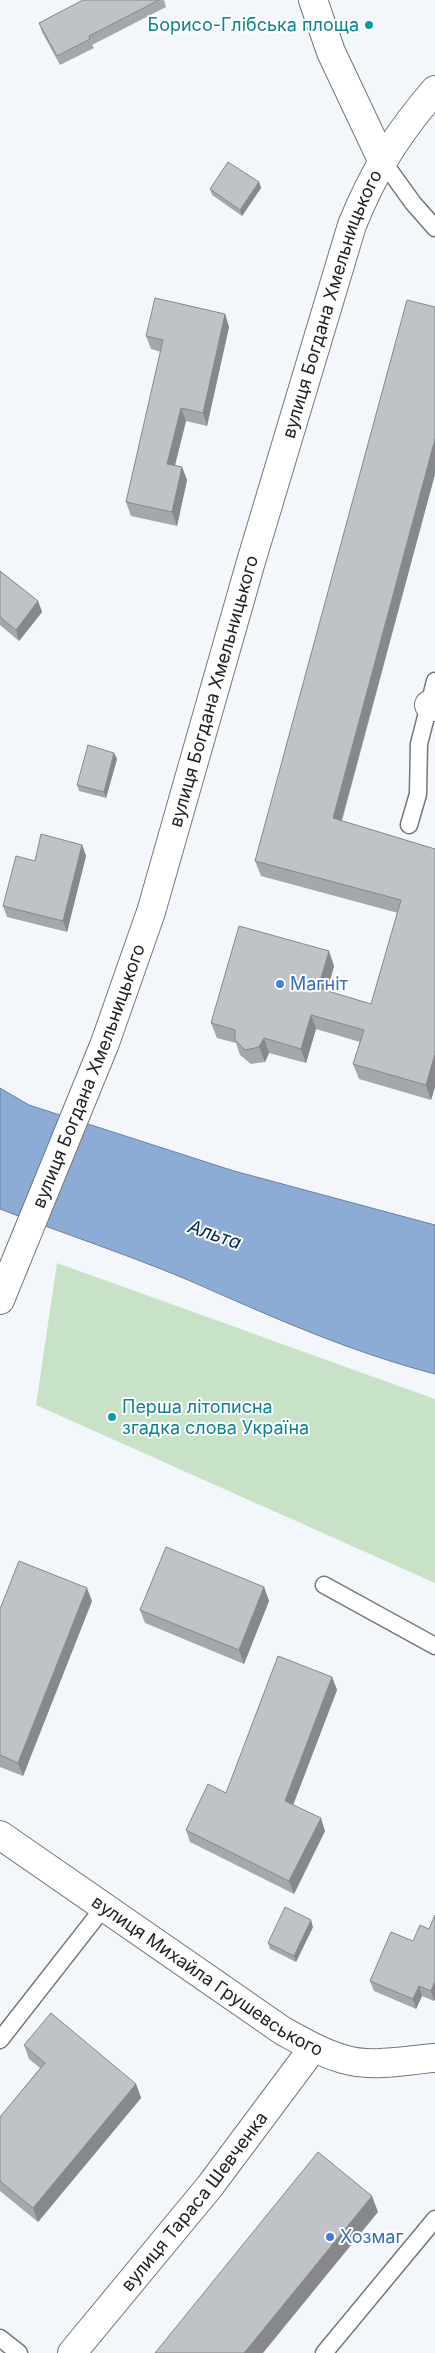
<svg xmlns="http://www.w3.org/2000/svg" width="435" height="2353" font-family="Inter,sans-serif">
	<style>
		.green { fill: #c8e2c8 }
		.water { fill: #8cabd5; stroke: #6b819f }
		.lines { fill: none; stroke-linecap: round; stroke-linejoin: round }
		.lane-casing { stroke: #73777a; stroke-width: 19 }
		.street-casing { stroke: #73777a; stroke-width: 30 }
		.secondary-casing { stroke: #73777a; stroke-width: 30 }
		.lane { stroke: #fff; stroke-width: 16 }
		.street { stroke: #fff; stroke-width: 28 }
		.secondary { stroke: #fff; stroke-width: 28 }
		.wall { fill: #a4a8ab }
		.shaded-wall { fill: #86888b }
		.building { fill: #bfc3c7; stroke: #86888b }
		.culture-dot { fill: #0f9aa8; stroke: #fff; stroke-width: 2 }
		.shop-dot { fill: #3f7fe0; stroke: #fff; stroke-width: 2 }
		.labels { text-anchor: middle; stroke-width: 4; stroke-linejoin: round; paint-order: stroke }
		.culture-label { font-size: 18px; fill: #0d838f; stroke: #fff; text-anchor: end }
		.street-label { font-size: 18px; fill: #1d1f20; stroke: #fff }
		.shop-label { font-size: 18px; fill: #366cbe; stroke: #fff; text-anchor: start }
		.water-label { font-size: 19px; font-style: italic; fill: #022a5c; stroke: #fff }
	</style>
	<rect width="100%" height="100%" fill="#f3f7fb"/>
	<polygon class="green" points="57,1263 435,1399 435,1583 36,1405"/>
	<path class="water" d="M 0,1088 L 29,1105 L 234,1171 L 435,1225 L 435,1374 C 347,1351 270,1316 188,1280 C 126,1254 62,1233 0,1209 Z"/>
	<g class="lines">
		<g class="lane-casing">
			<g id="lane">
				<polyline points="382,160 413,203 435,228"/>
				<polyline points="409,825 418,794 419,744 435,681"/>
				<polyline points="324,1585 435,1646"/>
				<polyline points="0,2040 104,1907"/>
				<polyline points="0,2338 19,2353"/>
				<polyline points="324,2353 435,2219"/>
			</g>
		</g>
		<g class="street-casing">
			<g id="street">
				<polyline points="313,0 331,52 382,160"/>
				<polyline points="429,705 435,707"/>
				<path id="s1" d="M 72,2353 L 210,2186 L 313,2048"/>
			</g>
		</g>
		<g class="secondary-casing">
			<g id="secondary">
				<path id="s2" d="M 0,1300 L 105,1043 L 151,912 L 250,565 L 352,225 C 374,171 397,134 435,90"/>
				<path id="s3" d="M 0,1835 L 283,2031 C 303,2042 322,2053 343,2059 C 371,2068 406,2060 435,2058"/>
			</g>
		</g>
		<use href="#lane" class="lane"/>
		<use href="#street" class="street"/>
		<use href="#secondary" class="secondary"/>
	</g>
	<g class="wall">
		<polygon points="83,0 164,0 166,7 92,45 94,48 60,65 42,32 39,23"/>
		<polygon points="259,182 261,188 242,216 212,195 210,189"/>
		<polygon points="435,307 435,474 342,821 435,849 435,1087 431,1100 359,1079 353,1064 360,1042 316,1029 306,1063 269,1053 265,1062 251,1064 240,1055 236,1043 217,1038 211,1023 334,966 327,991 371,1004 398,913 261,876 255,861"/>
		<polygon points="225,314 229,327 207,426 186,421 175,465 182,467 187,480 177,526 131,516 126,502 161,352 151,349 146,336"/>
		<polygon points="0,571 38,601 42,612 19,641 0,625"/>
		<polygon points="114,753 117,759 106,798 79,791 77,785"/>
		<polygon points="82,845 86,856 67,932 7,917 3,906 35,861"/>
		<polygon points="264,1587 269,1601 244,1664 145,1623 140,1610"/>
		<polygon points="92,1601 23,1776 0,1767 0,1609"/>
		<polygon points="332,1677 337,1690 293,1805 325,1831 294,1894 190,1842 186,1830 226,1793"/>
		<polygon points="435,1915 434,2001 422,1996 416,2009 374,1991 370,1981 429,1929"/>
		<polygon points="313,1927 296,1962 270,1949 268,1943"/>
		<polygon points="24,2045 136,2084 141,2098 38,2222 0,2191 0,2117 40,2068 29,2059"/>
	</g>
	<g class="shaded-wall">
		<polygon points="259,182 261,188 242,216 240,210"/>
		<polygon points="225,314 229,327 207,426 203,413"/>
		<polygon points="181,408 186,421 172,477 167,464"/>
		<polygon points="435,439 435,474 338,833 333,818"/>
		<polygon points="182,467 187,480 177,526 172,512"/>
		<polygon points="38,601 42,612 19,641 16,630"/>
		<polygon points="114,753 117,759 106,798 104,792"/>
		<polygon points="82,845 86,856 67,932 63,921"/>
		<polygon points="329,951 334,966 324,1003 318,988"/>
		<polygon points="311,1015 316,1029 306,1063 301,1049"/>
		<polygon points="264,1038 269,1053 265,1062 259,1047"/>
		<polygon points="435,1054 435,1087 431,1100 426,1085"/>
		<polygon points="264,1587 269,1601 244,1664 239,1650"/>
		<polygon points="87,1588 92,1601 23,1776 18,1763"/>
		<polygon points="332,1677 337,1690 290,1813 285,1801"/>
		<polygon points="321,1818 325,1831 294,1894 289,1881"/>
		<polygon points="311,1920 313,1927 296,1962 294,1956"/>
		<polygon points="435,1981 435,2000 434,2001 431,1991"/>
		<polygon points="419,1986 422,1996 416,2009 413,1999"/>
		<polygon points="136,2084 141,2098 38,2222 33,2208"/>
		<polygon points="372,2196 378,2212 263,2353 244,2353"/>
	</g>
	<g class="building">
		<polygon points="83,0 159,0 89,36 90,39 57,56 39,23"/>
		<polygon points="228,162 259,182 240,210 210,189"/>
		<polygon points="155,298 225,314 203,413 181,408 167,464 182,467 172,512 126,502 163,340 146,336"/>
		<polygon points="407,300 435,307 435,439 333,818 435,849 435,1054 426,1085 353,1064 364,1030 311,1015 301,1049 264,1038 259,1047 245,1050 235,1040 235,1030 211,1023 239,926 329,951 318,988 371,1004 401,900 255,861"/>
		<polygon points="0,571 38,601 16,630 0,617"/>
		<polygon points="88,745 114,753 104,792 77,785"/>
		<polygon points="41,834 82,845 63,921 3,906 16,856 35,861"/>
		<polygon points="166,1547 264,1587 239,1650 140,1610"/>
		<polygon points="19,1561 87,1588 18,1763 0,1755 0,1609"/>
		<polygon points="278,1656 332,1677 285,1801 321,1818 289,1881 186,1830 208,1784 226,1793"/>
		<polygon points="285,1907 311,1920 294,1956 268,1943"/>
		<polygon points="435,1915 435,1981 431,1991 419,1986 413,1999 370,1981 391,1932 413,1941 420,1925 429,1929"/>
		<polygon points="51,2013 136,2084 33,2208 0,2181 0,2117 45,2063 24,2045"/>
		<polygon points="318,2152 372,2196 244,2353 155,2353"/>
	</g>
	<g class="culture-dot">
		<circle cx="369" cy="25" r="5"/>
		<circle cx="112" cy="1417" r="5"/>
	</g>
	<g class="shop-dot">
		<circle cx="280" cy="984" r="5"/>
		<circle cx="330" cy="2237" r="5"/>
	</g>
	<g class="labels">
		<g class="culture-label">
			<text x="359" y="31">Борисо-Глібська площа</text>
			<text x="122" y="1413" text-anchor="start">Перша літописна<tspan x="122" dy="21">згадка слова Україна</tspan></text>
		</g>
		<g class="street-label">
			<text dy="6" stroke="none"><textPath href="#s2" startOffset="1051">вулиця Богдана Хмельницького</textPath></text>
			<text dy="6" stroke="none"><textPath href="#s2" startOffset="646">вулиця Богдана Хмельницького</textPath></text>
			<text dy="6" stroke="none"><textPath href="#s2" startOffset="241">вулиця Богдана Хмельницького</textPath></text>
			<text dy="6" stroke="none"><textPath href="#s3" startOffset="251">вулиця Михайла Грушевського</textPath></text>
			<text dy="6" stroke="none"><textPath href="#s1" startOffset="195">вулиця Тараса Шевченка</textPath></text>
		</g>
		<g class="shop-label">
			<text x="290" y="990">Магніт</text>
			<text x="340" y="2243">Хозмаг</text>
		</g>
		<g class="water-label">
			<text transform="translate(215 1234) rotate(19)" y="7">Альта</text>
		</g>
	</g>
</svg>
